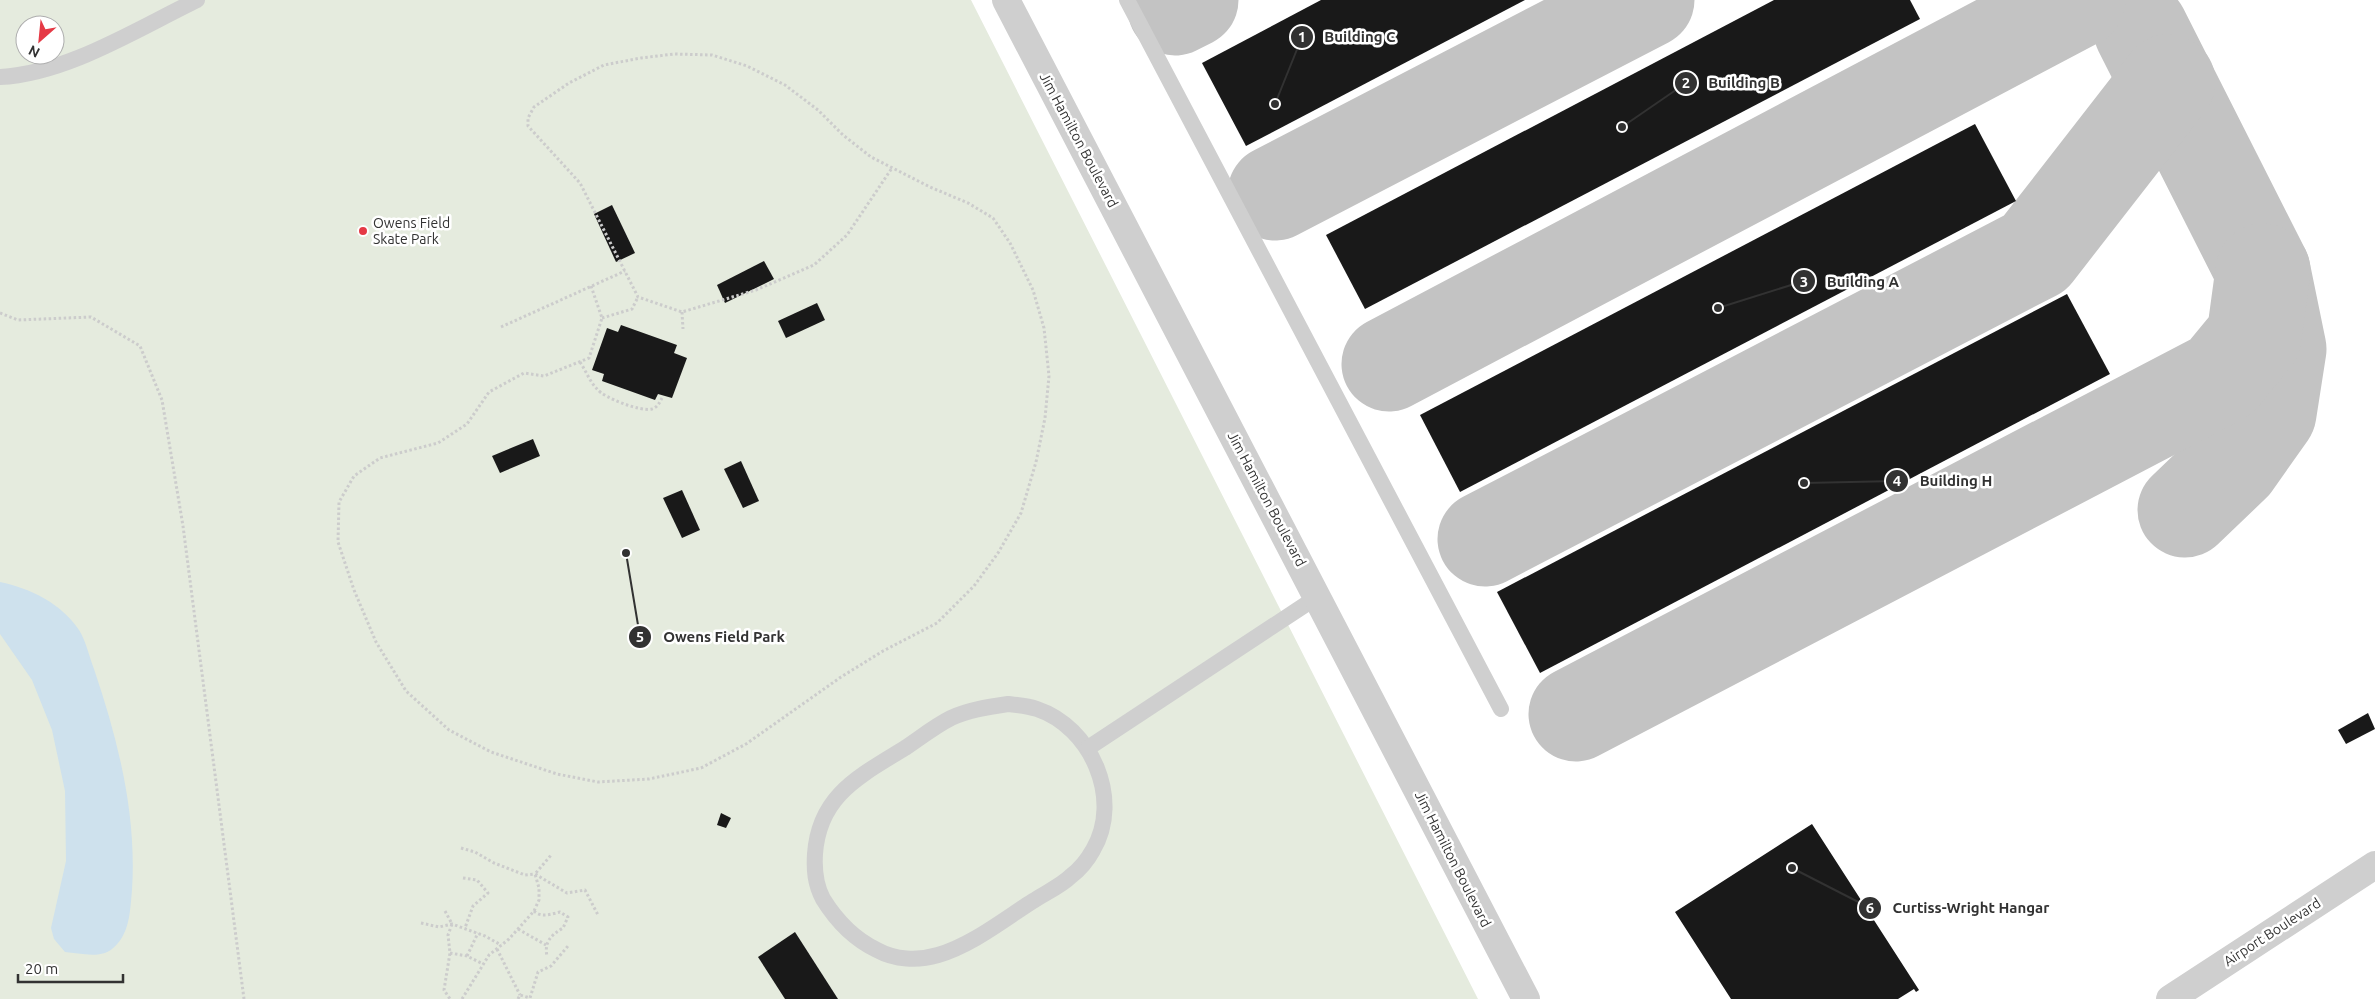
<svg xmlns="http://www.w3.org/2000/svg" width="2375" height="999" font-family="Ubuntu,sans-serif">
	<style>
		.green { fill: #e5ebde; fill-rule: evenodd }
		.water { fill: #cee1ed }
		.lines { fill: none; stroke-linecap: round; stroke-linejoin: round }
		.taxiway { stroke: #c3c3c3; stroke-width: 95 }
		.building { fill: #191919 }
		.path { stroke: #ccc; stroke-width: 3; stroke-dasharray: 2.5 2.5; stroke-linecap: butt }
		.lane { stroke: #cfcfcf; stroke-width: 16 }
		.street { stroke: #cfcfcf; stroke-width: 28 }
		.poi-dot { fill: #e53945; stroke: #fff; stroke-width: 2 }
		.labels { text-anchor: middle; stroke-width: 5; stroke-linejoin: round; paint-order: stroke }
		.street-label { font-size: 14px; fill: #323232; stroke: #fff }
		.poi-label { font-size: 14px; fill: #323232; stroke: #fff; text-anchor: start }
		.leader { fill: none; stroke: #323232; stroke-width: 2 }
		.callout-dot { fill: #323232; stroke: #fff; stroke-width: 2 }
		.mark-label { font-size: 15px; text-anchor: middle; font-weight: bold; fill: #fff }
		.callout-label { font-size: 15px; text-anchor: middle; font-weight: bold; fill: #323232; stroke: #fff; stroke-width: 5; stroke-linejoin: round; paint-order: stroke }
	</style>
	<rect width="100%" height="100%" fill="#fff"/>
	<path class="green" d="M 0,0 L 971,0 L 1478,999 L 0,999 ZM 25,25 L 55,25 L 55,55 L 25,55 Z"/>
	<path class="water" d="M 0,582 C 30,588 62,604 79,630 C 86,641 89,656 94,669 C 118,740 137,814 132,890 C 130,911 130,935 112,949 C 100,959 79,953 65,952 L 54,939 L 51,928 L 66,861 L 65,791 L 52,730 L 32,680 L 0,634 Z"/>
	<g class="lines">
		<g class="taxiway">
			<polyline points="1175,8 1191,0"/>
			<polyline points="2141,30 2263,271 2279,349 2269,413 2233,464 2185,510"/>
			<polyline points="1275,193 1647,0"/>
			<polyline points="1389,364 2078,0"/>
			<polyline points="1485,539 2035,253 2168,82"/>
			<polyline points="1576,714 2221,377 2254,337 2263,271"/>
		</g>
	</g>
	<g class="building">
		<polygon points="1321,0 1525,0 1246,146 1202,63"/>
		<polygon points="1774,0 1910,0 1920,19 1365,309 1326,235"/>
		<polygon points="1975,124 2016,201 1460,492 1420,415"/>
		<polygon points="612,205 635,253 616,262 594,214"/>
		<polygon points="764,261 774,279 725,303 717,285"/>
		<polygon points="2067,294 2110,374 1540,673 1497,592"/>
		<polygon points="817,303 825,320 786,338 778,321"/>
		<polygon points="621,325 677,345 674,353 687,358 672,398 658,394 655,400 602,381 604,374 592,370 607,328 618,332"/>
		<polygon points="533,439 540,456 500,473 492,456"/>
		<polygon points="741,461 759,501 743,508 724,469"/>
		<polygon points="682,490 700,530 682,538 663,498"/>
		<polygon points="2368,713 2375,729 2346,744 2338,730"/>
		<polygon points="721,813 731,818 726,828 717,825"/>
		<polygon points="1812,824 1919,990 1916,992 1914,989 1898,999 1731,999 1675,912"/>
		<polygon points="795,932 838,999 785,999 758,957"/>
	</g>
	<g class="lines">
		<g class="path">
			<polyline points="591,286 602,318 589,358 544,376 524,373 489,392 467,424 438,443 380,458 354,476 339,502 338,542 354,590 376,642 406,691 449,730 491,752 557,774 598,782 649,779 701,768 746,744 841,677 883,651 937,623 974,586 998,553 1021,513 1036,462 1045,418 1049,376 1044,328 1033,290 1010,243 993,218 968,203 930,187 871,157 843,135 818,110 785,85 747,66 712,55 674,54 641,58 604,65 569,83 534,107 528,118 528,126 580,183 638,297 682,312 756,290 814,265 847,235 892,168"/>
			<polyline points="682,312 683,329"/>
			<polyline points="0,313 18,320 91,317 140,346 162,400 183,526 244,999"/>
			<polyline points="602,318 632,309 638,297"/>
			<polyline points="501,327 625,271"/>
			<path d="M 580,362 C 586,371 590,382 597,389 C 604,398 641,412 652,409 C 658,407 659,403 662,398"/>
			<polyline points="461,848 475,852 494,863 525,875 535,874 567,893 585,890 598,915"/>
			<polyline points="463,878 477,880 488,893 473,906 465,928"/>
			<polyline points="445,911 452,924 448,935 450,953 444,990 450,999"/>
			<path d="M 534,911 C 541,918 552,914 560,912 L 568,917 L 563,928 C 551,935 544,942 547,956"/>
			<polyline points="421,923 439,927 452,924 485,936 501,945"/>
			<polyline points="518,929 546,945"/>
			<polyline points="497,949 520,995"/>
			<polyline points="450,953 467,956 483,964"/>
			<polyline points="467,956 478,933"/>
			<polyline points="462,999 489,955 509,939 534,911 539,900 539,888 535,874 552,854"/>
			<polyline points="518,999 520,995 530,998 538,972 551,966 568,946"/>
		</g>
		<g class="lane">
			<polyline points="1127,0 1501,709"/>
			<path d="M 0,77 C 66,74 137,29 197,0"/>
			<path d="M 1008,704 C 1017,705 1028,706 1037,709 C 1091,727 1123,799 1093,850 C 1088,859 1079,870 1071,876 C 1061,886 1045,893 1033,901 C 1003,920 972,945 938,955 C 918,961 895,960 877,950 C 854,939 836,920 823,899 C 815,884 814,870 815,854 C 819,795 860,776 905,748 C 920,738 935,726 951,718 C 968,710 988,707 1008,704 Z"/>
			<polyline points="1088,748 1317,597"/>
		</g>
		<g class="street">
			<polyline points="1006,0 1526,999"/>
			<polyline points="2170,999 2375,865"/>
		</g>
	</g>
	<circle class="poi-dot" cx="363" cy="231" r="5"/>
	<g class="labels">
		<g class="street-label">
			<text transform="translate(1079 140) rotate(62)" y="5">Jim Hamilton Boulevard</text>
			<text transform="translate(1267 499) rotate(62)" y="5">Jim Hamilton Boulevard</text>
			<text transform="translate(1453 859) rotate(63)" y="5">Jim Hamilton Boulevard</text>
			<text transform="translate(2272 932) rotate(-33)" y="5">Airport Boulevard</text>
		</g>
		<g class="poi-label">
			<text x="373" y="228">Owens Field<tspan x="373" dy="16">Skate Park</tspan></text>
		</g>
	</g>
	<path class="leader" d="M1275 104L1302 37M1622 127L1686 83M1718 308L1804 281M1804 483L1897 481M626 553L640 637M1792 868L1870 908"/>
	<g class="callout-dot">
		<circle cx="1275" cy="104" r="5"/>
		<circle cx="1622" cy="127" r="5"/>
		<circle cx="1718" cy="308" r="5"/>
		<circle cx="1804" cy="483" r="5"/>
		<circle cx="626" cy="553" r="5"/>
		<circle cx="1792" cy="868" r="5"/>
		<circle cx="1302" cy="37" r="12"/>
		<circle cx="1686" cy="83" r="12"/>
		<circle cx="1804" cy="281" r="12"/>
		<circle cx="1897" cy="481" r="12"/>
		<circle cx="640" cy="637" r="12"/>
		<circle cx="1870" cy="908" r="12"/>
	</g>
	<g class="mark-label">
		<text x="1302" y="42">1</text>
		<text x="1686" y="88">2</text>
		<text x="1804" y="287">3</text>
		<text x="1897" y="486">4</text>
		<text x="640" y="642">5</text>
		<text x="1870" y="913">6</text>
	</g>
	<g class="callout-label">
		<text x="1360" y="42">Building C</text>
		<text x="1744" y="88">Building B</text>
		<text x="1863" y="287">Building A</text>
		<text x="1956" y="486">Building H</text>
		<text x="724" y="642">Owens Field Park</text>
		<text x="1971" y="913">Curtiss-Wright Hangar</text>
	</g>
	<g transform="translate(40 40) rotate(207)"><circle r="24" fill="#ffffff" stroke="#adadad"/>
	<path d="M0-4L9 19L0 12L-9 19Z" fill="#e53945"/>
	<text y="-8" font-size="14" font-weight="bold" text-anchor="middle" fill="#323232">N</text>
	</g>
	<path d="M18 974v8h105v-8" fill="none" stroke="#323232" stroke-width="2.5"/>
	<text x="25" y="974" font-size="15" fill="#323232" stroke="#ffffff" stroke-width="4" paint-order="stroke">20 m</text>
</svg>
